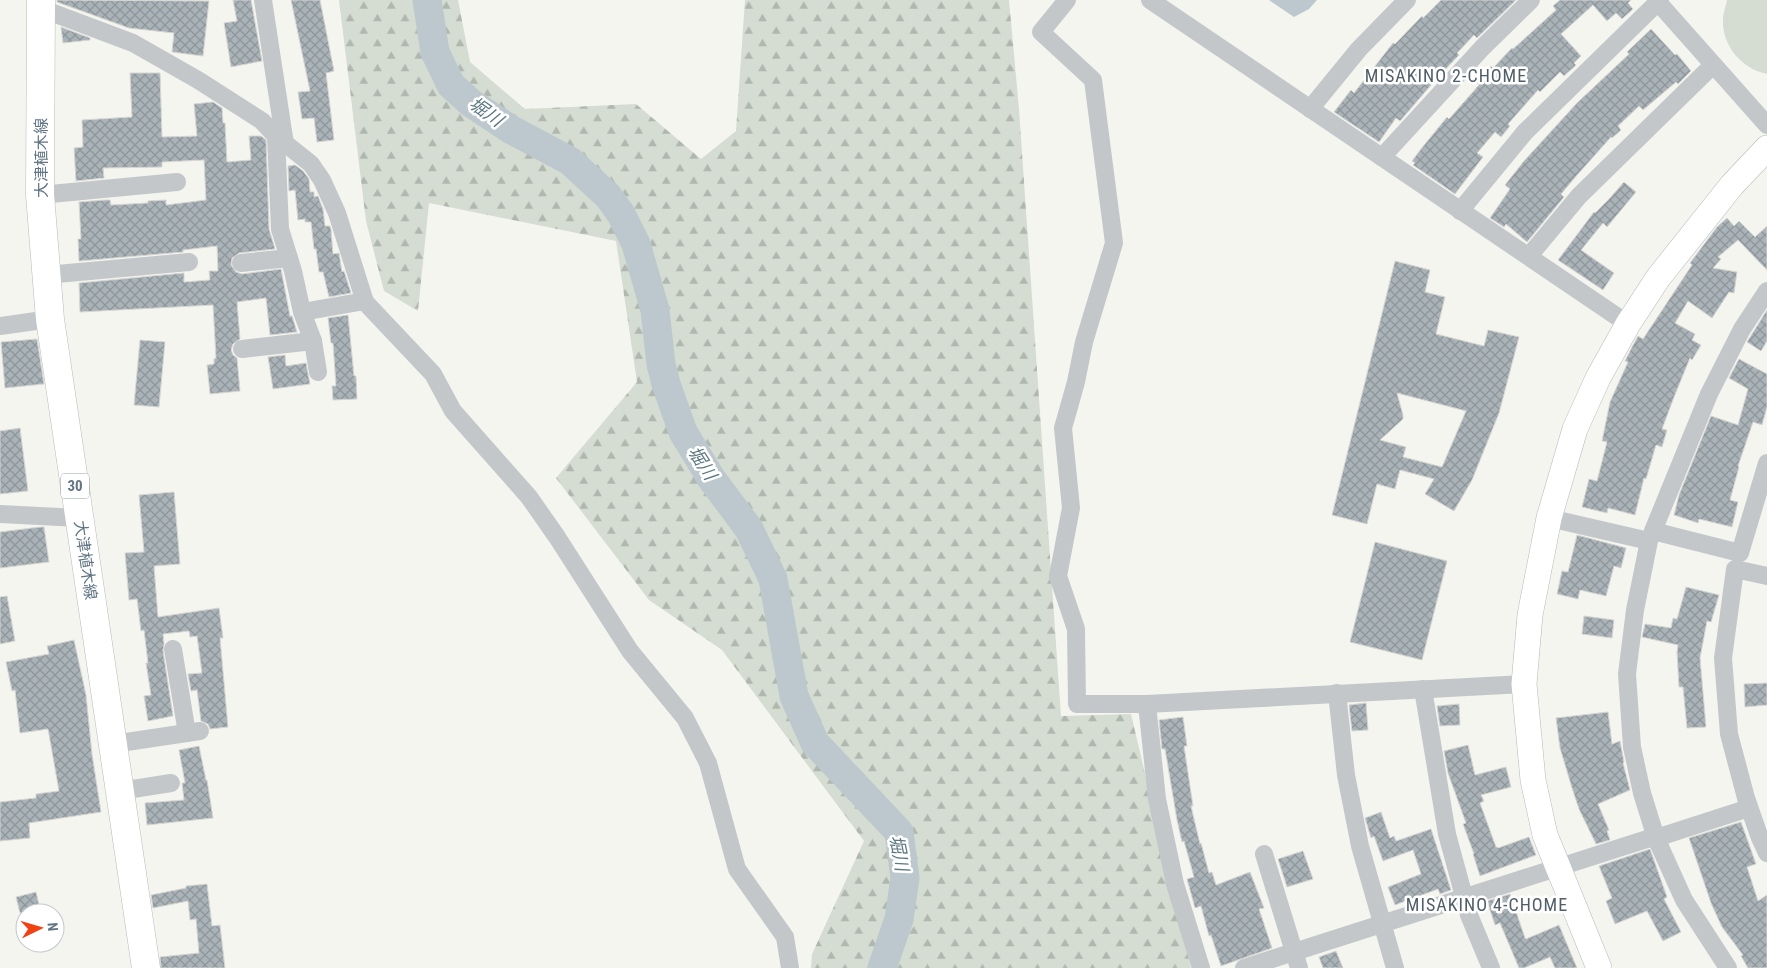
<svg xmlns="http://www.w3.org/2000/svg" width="1767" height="968" font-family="'Roboto Condensed','Noto Sans JP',sans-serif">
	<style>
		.grass { fill: #d5dcd1 }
		.forest { fill: url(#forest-firs) }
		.water { fill: #bcc8cd }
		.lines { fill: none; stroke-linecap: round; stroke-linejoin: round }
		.river { stroke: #bcc8cd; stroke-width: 29 }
		.building { fill: url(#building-cross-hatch); stroke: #d6d6d3; fill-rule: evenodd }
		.secondary-casing { stroke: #b3b9bd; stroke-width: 26 }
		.primary-casing { stroke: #b6babe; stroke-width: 29 }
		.street { stroke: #c3c7ca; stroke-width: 18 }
		.secondary { stroke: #fff; stroke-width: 25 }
		.primary { stroke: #fff; stroke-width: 28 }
		.labels { text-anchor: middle; stroke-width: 5; stroke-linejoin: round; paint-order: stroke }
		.shield { fill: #fff; stroke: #909ea9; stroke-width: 1 }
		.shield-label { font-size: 15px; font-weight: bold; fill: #617584 }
		.street-label { font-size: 16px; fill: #617584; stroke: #fff }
		.neighbourhood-label { font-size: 18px; letter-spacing: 1px; fill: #505e68; stroke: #fff }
		.water-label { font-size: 18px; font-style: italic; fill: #5c7881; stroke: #fff }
	</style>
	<defs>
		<pattern id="forest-firs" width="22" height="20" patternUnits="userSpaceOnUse" patternTransform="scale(1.25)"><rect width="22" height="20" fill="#d5dcd1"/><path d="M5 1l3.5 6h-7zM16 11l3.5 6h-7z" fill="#b0b7af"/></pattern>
		<pattern id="building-cross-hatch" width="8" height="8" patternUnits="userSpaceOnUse" patternTransform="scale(1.25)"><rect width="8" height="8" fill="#aab3b8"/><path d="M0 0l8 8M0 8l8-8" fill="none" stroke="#8e969b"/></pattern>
	</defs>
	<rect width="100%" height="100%" fill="#f5f5f0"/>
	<path class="grass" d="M 1727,0 L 1767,0 L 1767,74 C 1742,69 1722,46 1723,20 C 1723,13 1726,6 1727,0 Z"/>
	<polygon class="forest" points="339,0 458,0 470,62 525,109 636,104 701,159 736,131 745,0 1009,0 1019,109 1061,716 1131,714 1191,968 811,968 812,954 864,841 722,650 649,600 556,478 637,382 616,241 429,203 418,311 384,291 366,221"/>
	<polygon class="water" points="1269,0 1317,0 1309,9 1294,17"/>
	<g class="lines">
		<polyline class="river" points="427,0 435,52 451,85 471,103 510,129 570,161 608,196 621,214 636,244 655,310 661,364 666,384 683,432 711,478 749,529 773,579 794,696 815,743 899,832 905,878 899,919 882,968"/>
	</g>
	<g class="building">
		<polygon points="57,0 209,1 203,56 172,52 174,33 129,28 57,2"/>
		<polygon points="233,0 251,0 262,61 231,67 224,23 237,21"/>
		<polygon points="291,0 320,0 334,71 326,73 334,140 317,142 314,118 302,119 298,92 310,91"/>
		<polygon points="1441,0 1516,0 1477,38 1474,35 1457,53 1459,55 1438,77 1400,121 1396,118 1379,142 1334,112 1351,90 1354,93 1393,43 1395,44 1422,16 1423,18"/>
		<polygon points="1560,0 1631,0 1628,3 1633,9 1622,19 1616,13 1607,21 1593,5 1561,34 1581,56 1574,63 1576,65 1564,76 1560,72 1540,92 1538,90 1508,124 1510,126 1501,137 1495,132 1477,153 1483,157 1455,194 1413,165 1415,163 1412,161 1421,149 1447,117 1449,119 1479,85 1476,82 1491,66 1493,68 1512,48 1513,49 1556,10 1553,6"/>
		<polygon points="61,27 90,38 90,40 63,43"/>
		<polygon points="1651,29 1675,55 1677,54 1691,71 1678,84 1676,82 1643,110 1639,106 1618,126 1621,130 1612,138 1611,137 1578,174 1561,194 1564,197 1527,242 1506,224 1504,227 1490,218 1510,189 1505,185 1524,161 1577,103 1629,54 1627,52"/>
		<polygon points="130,73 160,73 162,137 197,136 194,104 213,102 222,108 223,123 225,123 227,162 251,160 249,136 261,136 266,140 269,229 275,249 239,253 232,258 231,265 236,272 242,274 281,269 290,316 292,316 297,332 270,335 266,298 237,302 240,339 233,344 231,350 233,355 237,358 240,391 210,394 207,365 214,364 214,359 216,358 213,305 80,312 79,283 184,273 184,282 210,280 209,271 218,271 217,246 183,250 183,252 79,261 78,239 81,239 79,202 105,200 110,200 111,205 148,203 148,201 166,200 166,205 206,200 204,160 162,162 162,167 103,168 104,178 76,181 74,148 83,147 82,120 132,117"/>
		<polygon points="295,165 303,171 309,179 310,192 314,192 314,197 318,196 323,209 325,226 330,226 331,230 333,254 339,253 342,272 344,271 351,293 329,297 323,272 319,272 316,249 314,249 311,222 305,222 305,219 298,220 295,190 289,191 288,166"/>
		<polygon points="1624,182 1636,192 1607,227 1603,223 1581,250 1614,273 1603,290 1558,260 1594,212 1595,213 1609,199"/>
		<polygon points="1727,218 1734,226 1739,221 1755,237 1767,226 1767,270 1738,240 1718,257 1721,259 1713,268 1737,272 1734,293 1729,292 1712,318 1688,301 1675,323 1695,334 1692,340 1701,345 1692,360 1690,358 1674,397 1662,429 1667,430 1662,447 1656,445 1646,479 1644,478 1635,515 1608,508 1607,513 1582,507 1589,479 1597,481 1607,442 1602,441 1610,402 1628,362 1625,361 1631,349 1638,336 1643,339 1692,265 1690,263 1717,227"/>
		<path d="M 1395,261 L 1430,270 L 1425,292 L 1445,297 L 1436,334 L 1484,346 L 1488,330 L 1519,337 L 1499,413 L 1472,480 L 1454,511 L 1425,494 L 1434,479 L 1400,470 L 1395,489 L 1377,484 L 1367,524 L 1332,515 ZM 1397,393 L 1466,411 L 1442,467 L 1403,457 L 1406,447 L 1380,440 L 1403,419 L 1403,415 Z"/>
		<polygon points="1767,310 1767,341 1761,351 1747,342"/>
		<polygon points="348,315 354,376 356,376 357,399 333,400 332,386 336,386 333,343 331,343 328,318"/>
		<polygon points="37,339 44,384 5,388 1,342"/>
		<polygon points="140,340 165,342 159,407 134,405"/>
		<polygon points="285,355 286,366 306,363 310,384 273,389 268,357"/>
		<polygon points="1739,359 1767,374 1767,407 1762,425 1753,422 1738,466 1739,467 1730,500 1738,502 1732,527 1699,519 1698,523 1674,515 1679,495 1711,416 1738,425 1748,389 1729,378"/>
		<polygon points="20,428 28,491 0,494 0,431"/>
		<polygon points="174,492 180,564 154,566 158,617 219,608 223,638 220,638 228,727 210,729 208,724 201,721 197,690 191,691 188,674 202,673 197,636 190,637 189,631 163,634 164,644 163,651 173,716 148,721 144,696 151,695 146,663 148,663 144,630 141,631 137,599 129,600 125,553 144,552 139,495"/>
		<polygon points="40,527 44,527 49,562 0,568 0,532"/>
		<polygon points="1577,535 1626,548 1621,568 1614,566 1606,596 1580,590 1578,599 1557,594 1562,571 1568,572"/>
		<polygon points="1375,542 1447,561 1422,660 1350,642"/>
		<polygon points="1686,587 1719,595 1711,622 1707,621 1700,658 1706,727 1687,728 1683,687 1679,687 1677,652 1678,645 1642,637 1645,624 1671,628 1673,618 1677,619"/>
		<polygon points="7,596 15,641 0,644 0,597"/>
		<polygon points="1584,616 1614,620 1612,638 1582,634"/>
		<polygon points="74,640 86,695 92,754 101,812 29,823 30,838 0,841 0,802 36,798 36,794 59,791 48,729 20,733 15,690 12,691 6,662 49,654 47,646"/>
		<polygon points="1767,683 1767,705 1745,707 1744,684"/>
		<polygon points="1366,703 1368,730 1352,731 1349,705"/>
		<polygon points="1459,704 1460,725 1440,726 1437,706"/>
		<polygon points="1608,712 1612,744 1620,741 1624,762 1623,763 1630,790 1598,804 1609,830 1607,831 1610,840 1596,844 1579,809 1572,788 1560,748 1556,718"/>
		<polygon points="1183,717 1187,746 1184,746 1193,806 1191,806 1200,844 1201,843 1209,873 1212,872 1216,885 1250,872 1264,908 1259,909 1272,948 1221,966 1211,935 1209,936 1201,906 1195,908 1187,879 1194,877 1184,841 1182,842 1177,820 1165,749 1162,749 1159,720"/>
		<polygon points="1468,745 1475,775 1506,767 1511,787 1481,795 1484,801 1480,803 1496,847 1497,847 1498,848 1529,837 1536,855 1480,876 1473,854 1474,854 1463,824 1466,823 1448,773 1444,751"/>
		<polygon points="199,746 206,780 207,780 213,818 147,825 145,803 184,800 182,783 185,783 179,750"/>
		<polygon points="1381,812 1390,838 1394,836 1396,841 1431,829 1451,890 1440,894 1438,889 1395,905 1388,887 1421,874 1413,850 1383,861 1374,836 1371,838 1365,818"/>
		<polygon points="1741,822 1756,864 1747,867 1758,901 1767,895 1767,968 1748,968 1741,956 1743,955 1722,927 1711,903 1689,838"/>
		<polygon points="1650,849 1667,897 1664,899 1681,932 1663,941 1647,911 1615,924 1606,901 1612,898 1599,866"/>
		<polygon points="1303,851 1313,879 1287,887 1278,859"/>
		<polygon points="207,884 212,926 220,925 225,968 161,968 160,957 199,953 196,919 190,920 188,901 153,908 151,895 186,888 186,886"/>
		<polygon points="36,892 41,913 20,913 16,897"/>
		<polygon points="1510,894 1525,938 1526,939 1559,925 1577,968 1555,968 1550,957 1524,968 1519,968 1500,923 1495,925 1487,901"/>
		<polygon points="1336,951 1343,968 1323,968 1319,957"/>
	</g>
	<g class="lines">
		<g class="secondary-casing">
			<polyline id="secondary" points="1599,968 1545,835 1533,780 1524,684 1530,615 1549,518 1575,429 1598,378 1628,324 1658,278 1732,185 1767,148"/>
		</g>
		<g class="primary-casing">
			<polyline id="primary" points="41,0 40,195 50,319 146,968"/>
		</g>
		<g class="street">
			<polyline points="263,0 285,144"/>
			<polyline points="1067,0 1041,32 1093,80 1114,243 1084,342 1076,382 1063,428 1071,508 1058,576 1076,629 1077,704 1147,704 1524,684"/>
			<polyline points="1150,0 1628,324"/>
			<polyline points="1656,0 1767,125"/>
			<polyline points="40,8 133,43 198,80 262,121 276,136 311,164 322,180 337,213 365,302 433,374 453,411 529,497 557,537 630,651 685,718 708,763 737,869 785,937 790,968"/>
			<polyline points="1310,109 1359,49 1407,0"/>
			<polyline points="276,136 280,229 293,271 302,312 313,341 318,372"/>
			<polyline points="1382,157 1483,47 1531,0"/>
			<polyline points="40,195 177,182"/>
			<polyline points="1460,211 1525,132 1660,0"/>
			<polyline points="1529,256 1579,196 1713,65"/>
			<polyline points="241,263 289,258"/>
			<polyline points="46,275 189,262"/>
			<polyline points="1767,291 1742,329 1709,394 1653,531 1740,553 1767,463"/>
			<polyline points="302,312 365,301"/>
			<polyline points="0,326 50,319"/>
			<polyline points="242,349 313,341"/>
			<polyline points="0,514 79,518"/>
			<polyline points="1549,518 1649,541 1635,610 1627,674 1632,747 1642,793 1656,838 1684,900 1728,968"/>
			<polyline points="1767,576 1735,569 1723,658 1729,734 1746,798 1760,838 1767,853"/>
			<polyline points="173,649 187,733"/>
			<polyline points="1423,689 1447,834 1469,915 1491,968"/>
			<polyline points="1337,693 1346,775 1360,846 1395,968"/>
			<polyline points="1147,704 1157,799 1175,884 1201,968"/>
			<polyline points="113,744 200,731"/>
			<polyline points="120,791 171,783"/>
			<polyline points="1264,854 1299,968"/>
			<polyline points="1244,968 1647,839 1656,838 1749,808"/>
		</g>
		<use href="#secondary" class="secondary"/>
		<use href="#primary" class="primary"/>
	</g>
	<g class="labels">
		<rect class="shield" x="61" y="473.5" width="28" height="25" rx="4"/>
		<g class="shield-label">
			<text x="75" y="491">30</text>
		</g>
		<g class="street-label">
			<text transform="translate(41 158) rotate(-90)" y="6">大津植木線</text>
			<text transform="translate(86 560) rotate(82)" y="6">大津植木線</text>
		</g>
		<g class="neighbourhood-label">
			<text x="1446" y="82">MISAKINO 2-CHOME</text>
			<text x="1487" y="911">MISAKINO 4-CHOME</text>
		</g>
		<g class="water-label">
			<text transform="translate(486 112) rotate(35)" y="6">堀川</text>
			<text transform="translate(702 463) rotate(57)" y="6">堀川</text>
			<text transform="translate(899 853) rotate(79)" y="6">堀川</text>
		</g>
	</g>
	<g transform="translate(40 928) rotate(85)"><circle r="24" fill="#ffffff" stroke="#c0c8ce"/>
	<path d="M0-4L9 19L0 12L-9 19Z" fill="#f14214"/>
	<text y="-8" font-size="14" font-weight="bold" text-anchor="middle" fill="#617584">N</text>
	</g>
</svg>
